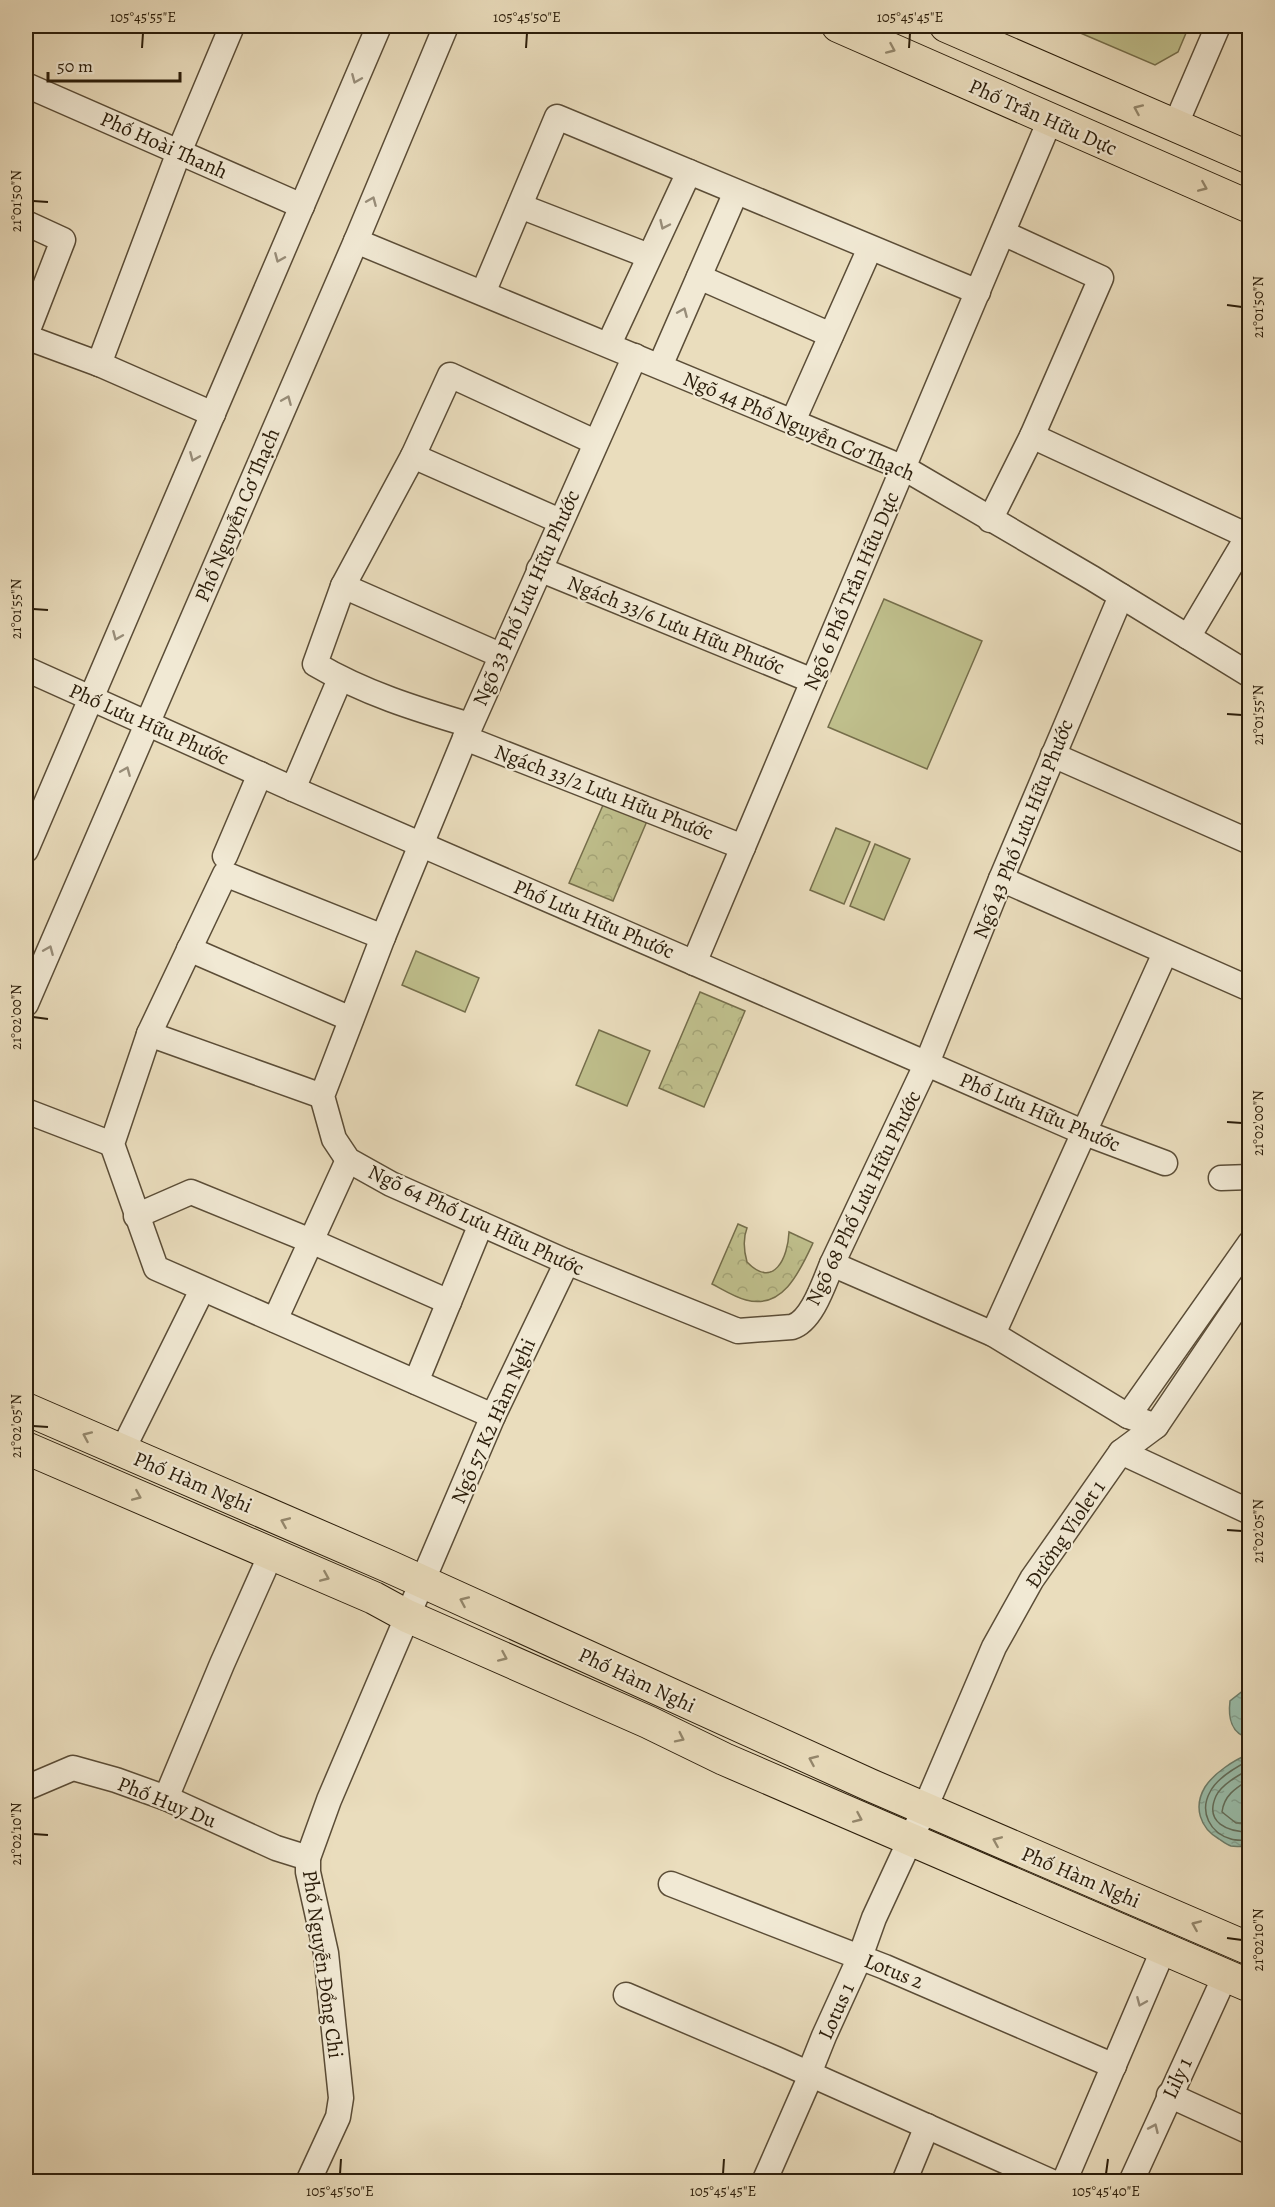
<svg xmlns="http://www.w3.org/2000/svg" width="1275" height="2207" font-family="Alegreya,serif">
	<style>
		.green { fill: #bfbf8c; stroke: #756e4b; stroke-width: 1.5 }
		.park { fill: url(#park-crowns); stroke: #756e4b; stroke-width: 1.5 }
		.water { fill: url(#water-ripples); stroke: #6d7d6a; stroke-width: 1.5 }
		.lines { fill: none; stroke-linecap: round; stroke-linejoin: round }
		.shore { stroke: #626d5a; stroke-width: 1.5 }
		.minor-casing { stroke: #5b4d37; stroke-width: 27 }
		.major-casing { stroke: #2b1d0a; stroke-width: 34 }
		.minor { stroke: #f1e9d4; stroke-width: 24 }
		.major { stroke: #eaddbd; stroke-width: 32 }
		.oneway { stroke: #94876c }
		.oneway2 { stroke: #988d79 }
		.ticks { fill: none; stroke: #2b1d0a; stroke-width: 2 }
		.labels { text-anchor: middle; stroke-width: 4.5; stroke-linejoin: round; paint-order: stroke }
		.street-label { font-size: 21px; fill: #2b1d0a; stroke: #f1e9d4 }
		.neatline { fill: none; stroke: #2b1d0a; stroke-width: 2 }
		.ticks-label { font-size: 15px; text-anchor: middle; fill: #2b1d0a }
	</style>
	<defs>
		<pattern id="park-crowns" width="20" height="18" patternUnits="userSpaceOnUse" patternTransform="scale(1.5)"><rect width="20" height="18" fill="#bfbf8c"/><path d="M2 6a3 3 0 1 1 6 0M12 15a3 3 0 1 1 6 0" fill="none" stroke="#a4a477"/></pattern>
		<pattern id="water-ripples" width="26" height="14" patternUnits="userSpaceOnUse" patternTransform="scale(1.5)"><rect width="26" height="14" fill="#99bdaa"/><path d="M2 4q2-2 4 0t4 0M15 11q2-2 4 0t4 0" fill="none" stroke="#84a291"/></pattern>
	</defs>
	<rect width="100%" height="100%" fill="#eaddbd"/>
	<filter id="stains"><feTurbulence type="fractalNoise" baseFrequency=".00333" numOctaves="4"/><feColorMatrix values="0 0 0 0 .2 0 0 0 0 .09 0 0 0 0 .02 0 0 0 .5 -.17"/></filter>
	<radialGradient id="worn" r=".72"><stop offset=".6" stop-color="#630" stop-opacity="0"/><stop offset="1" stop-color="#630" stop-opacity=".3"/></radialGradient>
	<g class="green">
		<polygon points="1064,26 1189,26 1178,52 1155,65"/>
		<polygon points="884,599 982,641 927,769 828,727"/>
		<polygon points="836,828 870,842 844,904 810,890"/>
		<polygon points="875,844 910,859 884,920 850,906"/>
		<polygon points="416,951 479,978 465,1012 402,985"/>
		<polygon points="599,1030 650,1051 627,1106 576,1085"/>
	</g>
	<g class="park">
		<polygon points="607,796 650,814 613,901 569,883"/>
		<polygon points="700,992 745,1011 704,1107 659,1088"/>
		<path d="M 738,1224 L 747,1228 C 743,1238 744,1251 747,1262 C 774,1290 788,1257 789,1232 L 813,1243 C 800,1271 783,1310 746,1300 C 734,1297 722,1289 712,1284 Z"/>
	</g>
	<g class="water">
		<path d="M 1249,1686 L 1249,1738 C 1231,1734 1228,1717 1230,1701 Z"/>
		<path d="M 1249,1754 L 1249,1846 C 1244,1846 1236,1847 1231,1846 C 1227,1845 1222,1841 1219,1839 C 1200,1828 1193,1807 1205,1787 C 1214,1773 1234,1760 1249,1754 Z"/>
	</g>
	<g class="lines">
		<g class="shore">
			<path d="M 1250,1760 C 1236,1767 1217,1778 1210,1792 C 1199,1812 1210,1833 1231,1839 C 1236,1841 1244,1840 1250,1840"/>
			<path d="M 1250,1769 C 1239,1775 1222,1784 1216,1796 C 1204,1823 1228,1832 1250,1832"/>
			<path d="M 1250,1779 C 1236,1788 1224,1795 1222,1812 L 1236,1823 L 1250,1823"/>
		</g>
		<g class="minor-casing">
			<g id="minor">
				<polyline points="26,85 302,206"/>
				<polyline points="1175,126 1218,26"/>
				<polyline points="520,206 649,256"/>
				<polyline points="26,223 63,240 26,335"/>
				<polyline points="356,241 904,468 1092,578 1250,675"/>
				<polyline points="699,277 831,335"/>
				<polyline points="483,293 557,117 978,292"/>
				<polyline points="26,337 99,364 213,414"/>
				<polyline points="609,344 689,172"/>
				<path d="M 635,356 L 465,738 L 383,937 L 322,1096 L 334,1139 L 348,1160 L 391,1184 L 567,1262 L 738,1331 L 792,1327 C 812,1321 824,1283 832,1264 L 927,1063 L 1001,879 L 1121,596"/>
				<polyline points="99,364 179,152 232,26"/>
				<polyline points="660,366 736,192"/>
				<polyline points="793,421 870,248"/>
				<polyline points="1032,436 1248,536 1188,637"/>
				<polyline points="413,456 560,521"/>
				<polyline points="990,520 1032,436 1101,278 1003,233"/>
				<polyline points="539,569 813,681"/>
				<polyline points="343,586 500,655"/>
				<polyline points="26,669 293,789 902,1053 1085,1133 1165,1163"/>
				<path d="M 470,725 C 416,709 364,693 315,664 L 343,586 L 413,456 L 450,375 L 595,442"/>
				<polyline points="465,738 743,847"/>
				<polyline points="1053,755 1250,842"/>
				<polyline points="293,789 340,679"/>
				<polyline points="26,850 379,26"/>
				<polyline points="225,856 260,774"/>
				<polyline points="1001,879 1250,989"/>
				<polyline points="383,937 225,874 149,1034 112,1144 156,1268 493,1416"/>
				<polyline points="189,949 351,1019"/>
				<polyline points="694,963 1050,120"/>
				<polyline points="26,1004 356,241 446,26"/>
				<polyline points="149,1034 322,1096"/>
				<polyline points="26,1111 112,1144"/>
				<polyline points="1221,1178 1250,1177"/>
				<polyline points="136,1216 191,1192 311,1241 449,1302"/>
				<polyline points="832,1264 993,1334 1128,1416 1156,1426"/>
				<polyline points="275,1320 348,1160"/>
				<polyline points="993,1334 1165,953"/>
				<polyline points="416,1382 481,1224"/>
				<polyline points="1128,1416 1250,1243"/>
				<polyline points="122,1451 202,1290"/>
				<polyline points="1121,1452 1250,1512"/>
				<polyline points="26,1788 73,1768 116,1780 166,1798 276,1848 308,1858"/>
				<polyline points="166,1798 222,1664 271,1554"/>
				<polyline points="671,1884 885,1967 1114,2066"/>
				<polyline points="626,1995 776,2059 1052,2182"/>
				<polyline points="1169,2095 1250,2132"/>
				<polyline points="308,2182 338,2117 341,2098 326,1953 308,1872 308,1858 329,1800 493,1416 567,1262"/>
				<polyline points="764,2182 811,2075 812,2066 824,2036 860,1957 874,1918 925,1808 994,1647 1032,1579 1121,1452 1156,1426 1250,1287"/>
				<polyline points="904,2182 927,2126"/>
				<polyline points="1064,2182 1164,1948"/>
				<polyline points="1131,2182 1225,1976"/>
			</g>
		</g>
		<g class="major-casing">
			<g id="major">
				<polyline points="838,26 1250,207"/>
				<polyline points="946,26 1250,158"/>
				<polyline points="26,1409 388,1566 870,1785 1250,1949"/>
				<polyline points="26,1448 374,1598 407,1616 648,1722 724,1759 1250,1986"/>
			</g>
		</g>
		<use href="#minor" class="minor"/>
		<use href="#major" class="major"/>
	</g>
	<defs><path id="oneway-chevron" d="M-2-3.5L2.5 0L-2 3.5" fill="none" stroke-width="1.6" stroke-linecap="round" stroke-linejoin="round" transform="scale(1.5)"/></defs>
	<g class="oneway">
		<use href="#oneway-chevron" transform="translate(891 49) rotate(24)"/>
		<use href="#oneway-chevron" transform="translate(1138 109) rotate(-156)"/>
		<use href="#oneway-chevron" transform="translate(1203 187) rotate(23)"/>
		<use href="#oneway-chevron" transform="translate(87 1436) rotate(-156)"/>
		<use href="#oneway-chevron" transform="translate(137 1496) rotate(23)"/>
		<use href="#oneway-chevron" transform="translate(285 1522) rotate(-157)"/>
		<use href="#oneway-chevron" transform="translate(325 1577) rotate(23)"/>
		<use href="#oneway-chevron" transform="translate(464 1601) rotate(-156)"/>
		<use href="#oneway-chevron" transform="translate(503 1657) rotate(24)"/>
		<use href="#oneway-chevron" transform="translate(680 1738) rotate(26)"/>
		<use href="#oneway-chevron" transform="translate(813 1760) rotate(-156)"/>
		<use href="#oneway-chevron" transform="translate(858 1818) rotate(24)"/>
		<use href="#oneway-chevron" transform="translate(997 1841) rotate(-157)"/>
		<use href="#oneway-chevron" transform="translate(1196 1925) rotate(-157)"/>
	</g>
	<g class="oneway2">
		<use href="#oneway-chevron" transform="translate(356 79) rotate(113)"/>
		<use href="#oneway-chevron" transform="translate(372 201) rotate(-67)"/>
		<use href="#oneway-chevron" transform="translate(664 225) rotate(115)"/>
		<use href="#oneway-chevron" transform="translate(279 258) rotate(113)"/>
		<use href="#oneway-chevron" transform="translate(683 312) rotate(-67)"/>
		<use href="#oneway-chevron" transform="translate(287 400) rotate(-67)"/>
		<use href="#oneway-chevron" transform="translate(194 457) rotate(113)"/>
		<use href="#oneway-chevron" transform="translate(117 636) rotate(113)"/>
		<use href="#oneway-chevron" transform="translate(126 771) rotate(-67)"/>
		<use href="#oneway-chevron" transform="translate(49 950) rotate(-67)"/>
		<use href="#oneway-chevron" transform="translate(1141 2002) rotate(113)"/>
		<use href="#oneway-chevron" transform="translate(1154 2128) rotate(-66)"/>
	</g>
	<path class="ticks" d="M 142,48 L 143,33M 526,48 L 527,33M 909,48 L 910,33M 33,201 L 48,202M 1227,305 L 1242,307M 33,609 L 48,610M 1227,714 L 1242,715M 33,1017 L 48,1019M 1227,1122 L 1242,1123M 33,1426 L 48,1427M 1227,1530 L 1242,1531M 33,1834 L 48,1835M 1227,1938 L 1242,1940M 340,2174 L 341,2159M 723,2174 L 724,2159M 1106,2174 L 1108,2159"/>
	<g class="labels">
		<g class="street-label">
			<text transform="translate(1043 117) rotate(24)" y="7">Phố Trần Hữu Dực</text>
			<text transform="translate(164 145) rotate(24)" y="7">Phố Hoài Thanh</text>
			<text transform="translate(799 426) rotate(23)" y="7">Ngõ 44 Phố Nguyễn Cơ Thạch</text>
			<text transform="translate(237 515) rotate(-67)" y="7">Phố Nguyễn Cơ Thạch</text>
			<text transform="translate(851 591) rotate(-67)" y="7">Ngõ 6 Phố Trần Hữu Dực</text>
			<text transform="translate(526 598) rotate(-66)" y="7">Ngõ 33 Phố Lưu Hữu Phước</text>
			<text transform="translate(676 625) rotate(22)" y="7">Ngách 33/6 Lưu Hữu Phước</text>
			<text transform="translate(149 724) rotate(24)" y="7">Phố Lưu Hữu Phước</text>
			<text transform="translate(604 792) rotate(21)" y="7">Ngách 33/2 Lưu Hữu Phước</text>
			<text transform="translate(1023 829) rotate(-68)" y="7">Ngõ 43 Phố Lưu Hữu Phước</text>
			<text transform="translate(594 919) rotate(23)" y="7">Phố Lưu Hữu Phước</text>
			<text transform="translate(1040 1112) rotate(23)" y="7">Phố Lưu Hữu Phước</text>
			<text transform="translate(863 1198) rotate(-64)" y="7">Ngõ 68 Phố Lưu Hữu Phước</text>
			<text transform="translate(476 1220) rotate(25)" y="7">Ngõ 64 Phố Lưu Hữu Phước</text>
			<text transform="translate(493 1421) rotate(-66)" y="7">Ngõ 57 K2 Hàm Nghi</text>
			<text transform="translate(193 1482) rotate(23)" y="7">Phố Hàm Nghi</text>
			<text transform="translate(1065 1534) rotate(-56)" y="7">Đường Violet 1</text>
			<text transform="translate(637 1680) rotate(25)" y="7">Phố Hàm Nghi</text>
			<text transform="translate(167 1802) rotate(22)" y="7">Phố Huy Du</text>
			<text transform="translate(1081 1877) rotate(23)" y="7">Phố Hàm Nghi</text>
			<text transform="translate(323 1964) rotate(82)" y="7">Phố Nguyễn Đổng Chi</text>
			<text transform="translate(894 1971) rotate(22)" y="7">Lotus 2</text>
			<text transform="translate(836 2011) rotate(-66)" y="7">Lotus 1</text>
			<text transform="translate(1177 2078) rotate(-65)" y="7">Lily 1</text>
		</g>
	</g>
	<rect width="1275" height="2207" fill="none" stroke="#eaddbd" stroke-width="66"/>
	<path d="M48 72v9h132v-9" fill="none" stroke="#2b1d0a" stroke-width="3"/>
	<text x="57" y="72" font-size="18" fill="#2b1d0a" stroke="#f1e9d4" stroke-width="4.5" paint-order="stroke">50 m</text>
	<rect x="33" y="33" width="1209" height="2141" class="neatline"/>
	<g class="ticks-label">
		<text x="143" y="22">105°45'55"E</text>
		<text x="527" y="22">105°45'50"E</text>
		<text x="910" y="22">105°45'45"E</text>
		<text transform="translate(16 201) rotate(-90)" y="5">21°01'50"N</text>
		<text transform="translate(1258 307) rotate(-90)" y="5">21°01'50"N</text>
		<text transform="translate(16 609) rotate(-90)" y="5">21°01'55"N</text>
		<text transform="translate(1258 715) rotate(-90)" y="5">21°01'55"N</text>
		<text transform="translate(16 1017) rotate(-90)" y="5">21°02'00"N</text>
		<text transform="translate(1258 1123) rotate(-90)" y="5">21°02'00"N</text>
		<text transform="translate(16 1426) rotate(-90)" y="5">21°02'05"N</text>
		<text transform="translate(1258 1531) rotate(-90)" y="5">21°02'05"N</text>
		<text transform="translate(16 1834) rotate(-90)" y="5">21°02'10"N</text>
		<text transform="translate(1258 1940) rotate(-90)" y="5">21°02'10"N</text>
		<text x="340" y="2196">105°45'50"E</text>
		<text x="723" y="2196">105°45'45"E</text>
		<text x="1106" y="2196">105°45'40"E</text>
	</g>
	<rect width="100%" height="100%" filter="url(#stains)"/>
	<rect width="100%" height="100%" fill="url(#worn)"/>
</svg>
